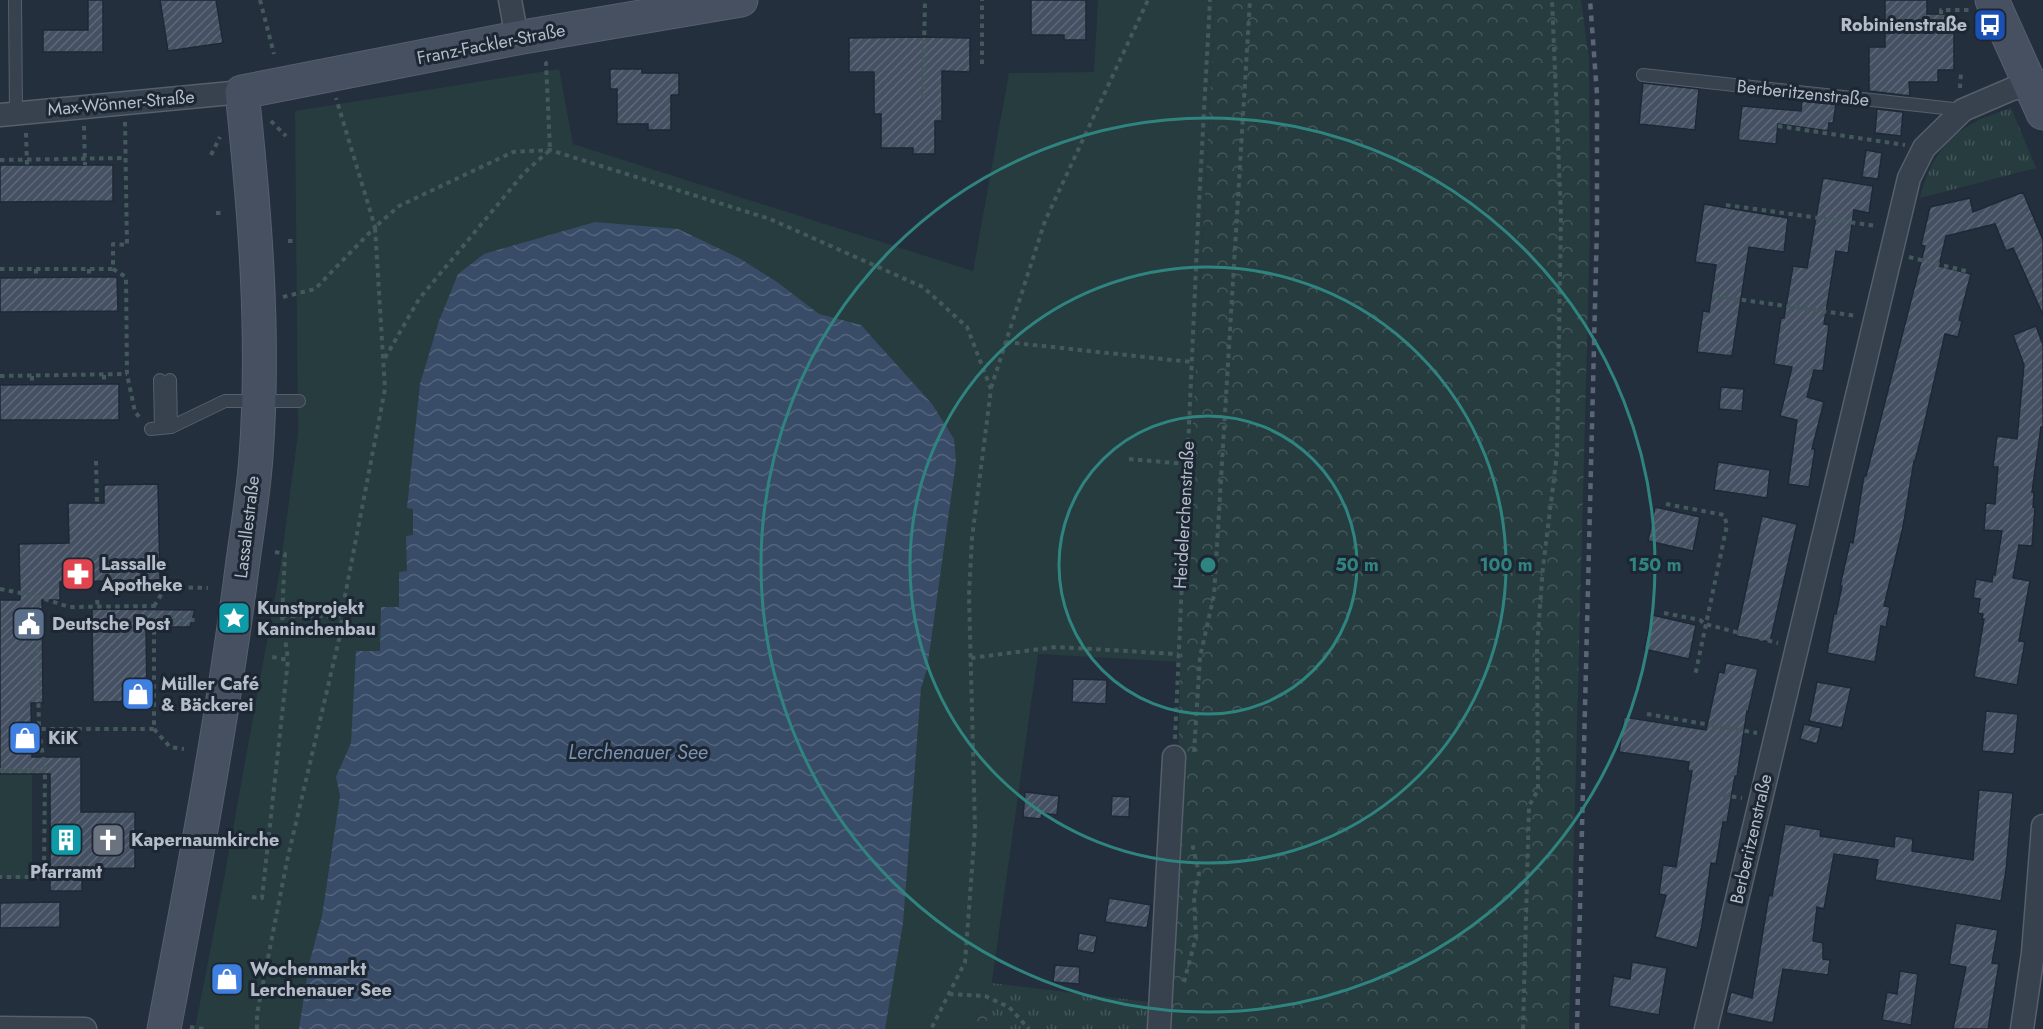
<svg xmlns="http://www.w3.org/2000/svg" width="2043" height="1029" font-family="Jost,sans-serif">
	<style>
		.grass { fill: url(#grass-tufts) }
		.forest { fill: url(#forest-crowns) }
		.park { fill: #263c3f }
		.water { fill: url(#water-waves) }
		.building { fill: url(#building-hatch); stroke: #1f2835; stroke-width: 1.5 }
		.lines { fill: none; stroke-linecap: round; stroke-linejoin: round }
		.lane-casing { stroke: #565f6c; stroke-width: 14 }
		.street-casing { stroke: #565f6c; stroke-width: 25 }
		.secondary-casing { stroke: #565f6c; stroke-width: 35 }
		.path { stroke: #44595c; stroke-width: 4; stroke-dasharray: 4.5 4.5; stroke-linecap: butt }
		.lane { stroke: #38414e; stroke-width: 12 }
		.street { stroke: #38414e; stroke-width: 22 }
		.secondary { stroke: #465061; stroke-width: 33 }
		.rail { stroke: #5a6575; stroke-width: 4.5; stroke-dasharray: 6 6; stroke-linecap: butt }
		.ring { fill: none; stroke: #308480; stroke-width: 3 }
		.labels { text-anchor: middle; stroke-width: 6; stroke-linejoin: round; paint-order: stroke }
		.poi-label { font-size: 18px; font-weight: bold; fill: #b4bcc9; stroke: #1d2633; text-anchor: start }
		.street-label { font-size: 18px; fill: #b4bcc9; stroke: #1d2633 }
		.water-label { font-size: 20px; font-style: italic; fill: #7c92b1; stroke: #1d2633 }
		.centre { fill: #308480; stroke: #1d2633; stroke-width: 3 }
		.ring-label { font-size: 18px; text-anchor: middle; font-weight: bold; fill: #308480; stroke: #1d2633; stroke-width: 6; stroke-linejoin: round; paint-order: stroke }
	</style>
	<defs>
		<pattern id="grass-tufts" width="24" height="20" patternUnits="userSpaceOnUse" patternTransform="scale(1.5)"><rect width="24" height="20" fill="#263c3f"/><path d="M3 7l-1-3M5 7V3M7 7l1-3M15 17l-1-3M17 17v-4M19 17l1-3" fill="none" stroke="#435659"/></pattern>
		<pattern id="forest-crowns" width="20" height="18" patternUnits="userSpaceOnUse" patternTransform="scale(1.5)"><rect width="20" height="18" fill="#263c3f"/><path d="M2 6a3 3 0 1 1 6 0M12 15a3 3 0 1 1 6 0" fill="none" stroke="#435659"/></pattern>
		<pattern id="water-waves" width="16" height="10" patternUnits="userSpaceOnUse" patternTransform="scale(1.5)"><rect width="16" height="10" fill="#394c67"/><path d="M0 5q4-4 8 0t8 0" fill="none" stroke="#53647b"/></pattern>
		<pattern id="building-hatch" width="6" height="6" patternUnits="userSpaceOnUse" patternTransform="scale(1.5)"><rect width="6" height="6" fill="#455162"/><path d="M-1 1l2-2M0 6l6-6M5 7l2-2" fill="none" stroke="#5d6877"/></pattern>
	</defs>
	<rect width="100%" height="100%" fill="#242f3e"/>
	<g class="grass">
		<path d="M 2011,108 L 2036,168 L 1920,198 C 1927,169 1941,142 1968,126 C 1980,118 1997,113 2011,108 Z"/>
		<polygon points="991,983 1165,1004 1163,1029 986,1029"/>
	</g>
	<g class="forest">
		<polygon points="1215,0 1581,0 1589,59 1590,228 1569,1029 1163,1029 1178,785 1180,662"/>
		<polygon points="989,1002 986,1029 967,1029"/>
	</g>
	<g class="park">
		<polygon points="1098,0 1215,0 1180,662 1038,654 989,1002 967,1029 195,1029 223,884 280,569 298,434 295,111 559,69 573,144 973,271 1009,73 1094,72"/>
		<polygon points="32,763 32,879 0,878 0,764"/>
	</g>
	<polygon class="water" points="595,222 678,229 739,258 777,282 819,314 861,325 932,404 954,439 956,462 927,669 921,688 903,923 885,1029 299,1029 309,964 322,916 340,796 336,777 351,743 356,651 380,651 381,607 399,607 399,572 407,571 406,536 413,535 413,509 407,508 420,384 439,321 458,274 484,254"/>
	<g class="building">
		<polygon points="88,0 103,0 103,52 43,52 43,30 88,30"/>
		<polygon points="160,0 216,0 223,43 168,51"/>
		<polygon points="1031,0 1086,0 1086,40 1064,40 1064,35 1031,35"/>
		<polygon points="1885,0 1927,0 1927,14 1954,14 1954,70 1938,70 1938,82 1909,82 1910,96 1869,91 1869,47 1885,47"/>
		<polygon points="921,37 970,38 970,72 942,71 942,121 935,121 935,154 913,154 913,148 881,148 881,114 874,114 874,72 849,72 849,38"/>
		<polygon points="610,69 642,69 642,73 679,73 679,95 671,95 671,130 648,130 648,124 617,124 617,89 610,89"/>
		<polygon points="1643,83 1699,89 1695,130 1639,124"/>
		<polygon points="1802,101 1836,104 1833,123 1829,123 1828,131 1778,124 1776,144 1738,140 1742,106 1801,111"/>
		<polygon points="1877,109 1903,112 1901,136 1875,133"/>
		<polygon points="1866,150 1882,153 1878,179 1862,177"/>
		<polygon points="0,165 113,165 113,201 0,202"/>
		<polygon points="1823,178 1873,186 1869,213 1854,210 1848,253 1836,251 1824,324 1829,325 1823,371 1814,370 1807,397 1824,402 1812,449 1815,449 1809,487 1788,484 1797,420 1780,416 1792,367 1774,364 1781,318 1784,318 1793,266 1807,268"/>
		<polygon points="2023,192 2043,240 2043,315 2013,248 2006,251 1995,224 1946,236 1939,266 1971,274 1959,320 1962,321 1958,337 1945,334 1922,434 1915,461 1914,461 1903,527 1884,606 1890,607 1886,627 1881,626 1875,662 1827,653 1834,614 1836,614 1842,586 1840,586 1850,542 1853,543 1864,476 1866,476 1925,246 1921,245 1930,207 1970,198 1973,212"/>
		<polygon points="1704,204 1788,218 1784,252 1749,247 1732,356 1697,352 1703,311 1709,312 1716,265 1695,262"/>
		<polygon points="89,277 117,277 118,311 0,312 0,278"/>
		<polygon points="2036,326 2043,345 2043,427 2041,427 2032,492 2034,492 2033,507 2035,507 2032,546 2019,545 2013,578 2030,581 2019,641 2025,642 2017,685 1974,677 1984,619 1982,619 1983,614 1978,613 1980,599 1973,598 1976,579 1992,582 1993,574 1995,575 2002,531 1984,530 1986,503 1995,504 1998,467 1993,467 1997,436 2017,439 2024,365 2013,335"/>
		<polygon points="104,384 119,384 119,420 0,420 0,385"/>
		<polygon points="1721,387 1744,389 1742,411 1719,409"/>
		<polygon points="1718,462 1770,470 1767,498 1714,490"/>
		<polygon points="158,484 160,580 60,582 60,600 42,600 43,703 31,703 32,757 81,757 81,812 135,812 135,868 82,869 82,891 50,891 50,774 0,774 0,600 20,600 19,544 69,543 68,503 104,503 104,485"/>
		<polygon points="1655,507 1700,517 1693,551 1648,541"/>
		<polygon points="1762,516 1797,524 1770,642 1736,636"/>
		<polygon points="92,609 195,610 190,627 146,627 147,701 93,702"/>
		<polygon points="1652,615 1696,625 1689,659 1644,649"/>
		<polygon points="1726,663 1758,669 1748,712 1747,711 1737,776 1735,776 1733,787 1727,822 1723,822 1716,864 1711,863 1702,925 1697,948 1655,937 1666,895 1659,894 1663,865 1676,867 1692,771 1688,771 1689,762 1619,752 1624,717 1706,730 1719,672 1724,673"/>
		<polygon points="1073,679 1107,680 1106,704 1072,702"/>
		<polygon points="1817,682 1851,688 1842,728 1809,721"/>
		<polygon points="1986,711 2018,714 2014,754 1982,751"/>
		<polygon points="1804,724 1821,728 1817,744 1800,739"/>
		<polygon points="1979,790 2013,793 2006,870 2001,901 1875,880 1878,860 1834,854 1824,909 1817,907 1813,941 1823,943 1823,959 1830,960 1828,975 1783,969 1773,1023 1726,1013 1731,992 1752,998 1769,895 1772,896 1785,824 1821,830 1820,836 1894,847 1895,836 1913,839 1912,851 1973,860"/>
		<polygon points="1025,792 1059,796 1057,815 1042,813 1041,819 1023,817"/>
		<polygon points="1112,796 1130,797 1129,817 1111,816"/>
		<polygon points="1109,898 1151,905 1147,928 1105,922"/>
		<polygon points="60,902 60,927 0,928 0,903"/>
		<polygon points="1956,923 1998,930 1992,963 1999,964 1988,1029 1953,1029 1966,967 1949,964"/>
		<polygon points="1079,933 1097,936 1094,953 1077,950"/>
		<polygon points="1632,962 1667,968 1659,1015 1609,1006 1614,976 1630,979"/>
		<polygon points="1055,965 1080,967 1079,984 1053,982"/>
		<polygon points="1900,971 1918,974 1911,1025 1882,1020 1887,992 1897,994"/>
	</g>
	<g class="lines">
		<g class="lane-casing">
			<g id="lane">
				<polyline points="15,0 16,113"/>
				<polyline points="1643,75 1963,110"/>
				<polyline points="160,380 161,427"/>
				<polyline points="170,380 171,427"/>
				<polyline points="151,429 171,427 225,401 299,401"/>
			</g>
		</g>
		<g class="street-casing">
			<g id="street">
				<polyline points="510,0 517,38"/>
				<polyline points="0,115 242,92"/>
				<polyline points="0,1028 85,1029"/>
				<polyline points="1159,1029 1174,757"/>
				<polyline points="1706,1029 1909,178 1924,148 1963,110 2012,89 2043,82"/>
				<polyline points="2022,1029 2033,953 2043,826"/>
			</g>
		</g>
		<g class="secondary-casing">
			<g id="secondary">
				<polyline points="1992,0 2043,113"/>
				<path d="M 164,1029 C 192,881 220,733 240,584 C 245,542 253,499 256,457 C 265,335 255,213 242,92 L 517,38 L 741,0"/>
			</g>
		</g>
		<g class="path">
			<polyline points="260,0 274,54"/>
			<polyline points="1941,14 1941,10 1969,10"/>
			<polyline points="982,64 982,0"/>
			<polyline points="1960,88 1961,72"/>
			<polyline points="923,98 925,0"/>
			<polyline points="271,121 286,136"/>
			<polyline points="125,122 127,245 113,244 113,269 126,277 127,374 135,412 141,419"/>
			<polyline points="84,126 85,165"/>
			<polyline points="1778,126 1905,145"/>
			<polyline points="26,133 27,165"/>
			<polyline points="211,155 220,137"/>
			<polyline points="0,160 126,158"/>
			<polyline points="1726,205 1877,226"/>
			<polyline points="216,213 224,213"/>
			<polyline points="288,241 294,241"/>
			<polyline points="1909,257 1966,271"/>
			<polyline points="0,269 113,269"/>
			<polyline points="36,269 36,278"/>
			<polyline points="89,269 89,277"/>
			<polyline points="1715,296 1857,316"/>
			<polyline points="283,297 315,289 375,227 336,98"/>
			<polyline points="1006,342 1191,362"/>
			<polyline points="385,358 419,299 524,173 550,150 546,63 543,60"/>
			<polyline points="104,375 104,384"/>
			<polyline points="0,376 127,374"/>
			<polyline points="32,376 32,384"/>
			<polyline points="991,388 1045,221 1148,0"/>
			<polyline points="1129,459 1186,464"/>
			<polyline points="96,461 97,503"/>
			<polyline points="1666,504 1724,515 1727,525 1695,676"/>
			<polyline points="275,552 285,554 282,616 288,660"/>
			<polyline points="0,589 36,596 39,729 45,770 44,877 0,877"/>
			<polyline points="36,596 69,607 154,606 154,729 39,729"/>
			<polyline points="97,600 98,607"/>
			<polyline points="154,606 166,587 208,588"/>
			<polyline points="1664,613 1700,620 1705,624 1778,643"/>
			<polyline points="282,616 343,616"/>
			<polyline points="154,620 197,620"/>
			<polyline points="971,658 1056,647 1178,654"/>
			<polyline points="1647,714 1757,733"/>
			<polyline points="154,729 170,747 184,749"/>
			<polyline points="1175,739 1198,222 1210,0"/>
			<polyline points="1194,752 1200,657 1214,595 1250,0"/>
			<polyline points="0,770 45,770"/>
			<polyline points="1723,795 1742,798"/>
			<polyline points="252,897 262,898 288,660 268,656"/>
			<polyline points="1184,982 1196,937 1194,897 1199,874 1192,843"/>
			<polyline points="949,994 985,996 1009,1007 1029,1029"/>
			<polyline points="190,1027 204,1029"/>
			<polyline points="257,1029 257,1014 287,861 340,635 344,601 385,389 375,227 399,206 513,152 550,150 770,219 923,287 967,327 991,389 972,538 969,595 975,829 965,962 931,1029"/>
			<polyline points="1523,1029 1529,806 1538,790 1537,646 1543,567 1557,454 1561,215 1552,0"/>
		</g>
		<use href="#lane" class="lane"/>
		<use href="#street" class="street"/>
		<use href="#secondary" class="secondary"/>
		<polyline class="rail" points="1577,1029 1597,225 1597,94 1590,0"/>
	</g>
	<g class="ring">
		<circle cx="1208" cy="565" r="149"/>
		<circle cx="1208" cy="565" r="298"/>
		<circle cx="1208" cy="565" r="447"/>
	</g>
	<defs>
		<g id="bus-square" transform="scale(1.725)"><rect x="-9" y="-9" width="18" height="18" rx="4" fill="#1a4fb4" stroke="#1d2633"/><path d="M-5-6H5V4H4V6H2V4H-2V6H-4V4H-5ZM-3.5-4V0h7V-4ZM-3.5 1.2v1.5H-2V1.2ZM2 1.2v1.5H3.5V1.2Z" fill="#fff"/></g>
		<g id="pharmacy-square" transform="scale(1.725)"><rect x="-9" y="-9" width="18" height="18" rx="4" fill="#e0444e" stroke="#1d2633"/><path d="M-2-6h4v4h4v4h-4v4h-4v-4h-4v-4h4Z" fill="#fff"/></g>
		<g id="sight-square" transform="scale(1.725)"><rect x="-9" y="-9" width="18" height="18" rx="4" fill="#0f9aa8" stroke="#1d2633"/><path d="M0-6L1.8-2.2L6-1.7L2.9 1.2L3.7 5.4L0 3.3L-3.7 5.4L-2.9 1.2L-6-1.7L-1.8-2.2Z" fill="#fff"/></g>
		<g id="civic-square" transform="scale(1.725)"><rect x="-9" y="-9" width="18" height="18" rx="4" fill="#5c6f8a" stroke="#1d2633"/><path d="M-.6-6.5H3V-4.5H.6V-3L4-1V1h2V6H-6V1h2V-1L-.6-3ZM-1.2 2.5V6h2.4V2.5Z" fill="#fff"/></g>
		<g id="shop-square" transform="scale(1.725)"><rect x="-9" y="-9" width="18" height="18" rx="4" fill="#3f7fe0" stroke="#1d2633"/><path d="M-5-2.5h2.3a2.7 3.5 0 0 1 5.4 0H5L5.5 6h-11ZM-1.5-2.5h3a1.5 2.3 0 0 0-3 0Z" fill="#fff"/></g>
		<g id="building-square" transform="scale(1.725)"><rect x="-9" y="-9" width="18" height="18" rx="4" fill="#0f9aa8" stroke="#1d2633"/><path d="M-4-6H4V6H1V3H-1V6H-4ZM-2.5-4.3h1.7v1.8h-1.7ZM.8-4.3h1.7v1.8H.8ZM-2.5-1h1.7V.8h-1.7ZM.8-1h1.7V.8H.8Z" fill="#fff"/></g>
		<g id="church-square" transform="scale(1.725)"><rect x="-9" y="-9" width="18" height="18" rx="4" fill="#6b7280" stroke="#1d2633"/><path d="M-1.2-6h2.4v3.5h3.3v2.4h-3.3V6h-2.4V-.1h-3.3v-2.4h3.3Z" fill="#fff"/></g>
	</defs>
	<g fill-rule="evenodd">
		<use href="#bus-square" x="1990" y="25"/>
		<use href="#pharmacy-square" x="78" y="574"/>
		<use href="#sight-square" x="234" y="618"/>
		<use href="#civic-square" x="29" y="624"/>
		<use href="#shop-square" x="138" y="694"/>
		<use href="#shop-square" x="25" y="738"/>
		<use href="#building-square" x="66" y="840"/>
		<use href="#church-square" x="108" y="840"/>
		<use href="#shop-square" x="227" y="979"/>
	</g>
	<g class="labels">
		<g class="poi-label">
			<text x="1967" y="31" text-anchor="end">Robinienstraße</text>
			<text x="101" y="570">Lassalle<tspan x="101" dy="21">Apotheke</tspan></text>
			<text x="257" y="614">Kunstprojekt<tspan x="257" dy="21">Kaninchenbau</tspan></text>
			<text x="52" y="630">Deutsche Post</text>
			<text x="161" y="690">Müller Café<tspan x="161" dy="21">&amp; Bäckerei</tspan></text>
			<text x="48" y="744">KiK</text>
			<text x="131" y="846">Kapernaumkirche</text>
			<text x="66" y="878" text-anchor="middle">Pfarramt</text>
			<text x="250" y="975">Wochenmarkt<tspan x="250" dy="21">Lerchenauer See</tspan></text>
		</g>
		<g class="street-label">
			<text transform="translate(491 44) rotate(-11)" y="6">Franz-Fackler-Straße</text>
			<text transform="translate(1803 93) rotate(6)" y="6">Berberitzenstraße</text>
			<text transform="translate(121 103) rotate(-5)" y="6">Max-Wönner-Straße</text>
			<text transform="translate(1184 515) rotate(-87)" y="6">Heidelerchenstraße</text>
			<text transform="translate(247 527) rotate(-83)" y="6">Lassallestraße</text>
			<text transform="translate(1751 839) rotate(-77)" y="6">Berberitzenstraße</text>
		</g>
		<g class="water-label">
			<text x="638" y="759">Lerchenauer See</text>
		</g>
	</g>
	<circle cx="1208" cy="565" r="9" class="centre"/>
	<g class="ring-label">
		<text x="1357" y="571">50 m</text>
		<text x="1506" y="571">100 m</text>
		<text x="1655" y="571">150 m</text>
	</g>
</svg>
